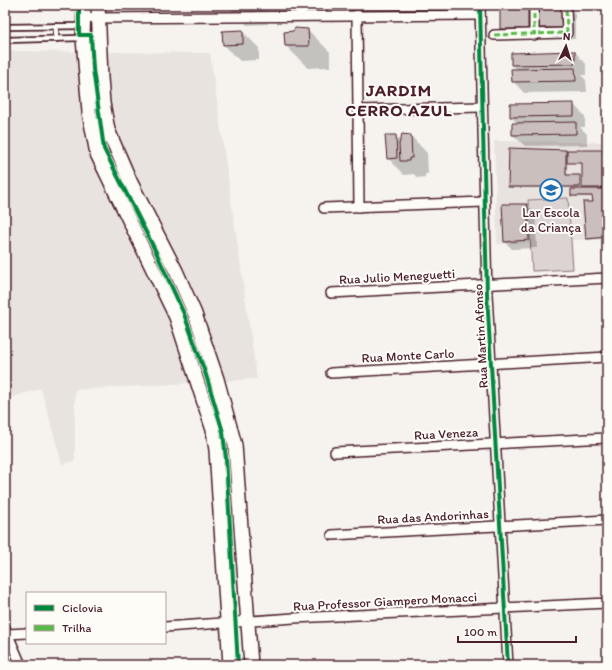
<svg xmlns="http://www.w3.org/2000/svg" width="612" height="670" font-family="Itim,sans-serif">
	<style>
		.built { fill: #e9e3e0 }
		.green { fill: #dcd4d2; stroke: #937a7e }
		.shadow { fill: #0003; fill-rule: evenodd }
		.building { fill: #cbbfbe; stroke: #4a1f2b }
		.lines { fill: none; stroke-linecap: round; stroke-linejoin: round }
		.lane-casing { stroke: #4a1f2b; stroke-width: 8 }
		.street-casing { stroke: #4a1f2b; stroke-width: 12 }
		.secondary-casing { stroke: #4a1f2b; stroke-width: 16 }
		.lane { stroke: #fdfcf7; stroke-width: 4.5 }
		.street { stroke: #fdfcf7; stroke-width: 9 }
		.secondary { stroke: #fdfcf7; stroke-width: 13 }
		.quiet { stroke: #58b947; stroke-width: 3; stroke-dasharray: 6 3; stroke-linecap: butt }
		.cycleway-casing { stroke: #fdfcf7; stroke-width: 6 }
		.cycleway { stroke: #00873e; stroke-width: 4 }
		.labels { text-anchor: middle; stroke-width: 4; stroke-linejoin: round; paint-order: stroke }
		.poi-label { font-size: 13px; fill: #4a1f2b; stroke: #fdfcf7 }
		.street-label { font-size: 13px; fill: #4a1f2b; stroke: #fdfcf7 }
		.district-label { font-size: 17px; font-weight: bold; letter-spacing: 1px; fill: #4a1f2b; stroke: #fdfcf7 }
	</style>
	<rect width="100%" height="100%" fill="#f6f3ef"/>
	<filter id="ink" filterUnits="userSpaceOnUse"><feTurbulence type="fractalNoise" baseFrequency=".025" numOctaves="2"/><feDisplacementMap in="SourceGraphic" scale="8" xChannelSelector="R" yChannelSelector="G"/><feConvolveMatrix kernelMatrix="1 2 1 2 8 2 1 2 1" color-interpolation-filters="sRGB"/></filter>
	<g filter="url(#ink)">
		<g class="built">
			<polygon points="5,51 210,53 257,379 75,390 75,461 62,464 41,389 5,399"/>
			<polygon points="494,141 607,142 607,239 572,240 574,270 532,272 530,243 497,244"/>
		</g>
		<g class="green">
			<polygon points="568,198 573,269 532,271 528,200"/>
			<polygon points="5,637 16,665 5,665"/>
		</g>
		<g class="shadow">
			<polygon points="227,5 268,5 268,10 263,10 267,14 268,24 247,25"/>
			<polygon points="501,5 529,5 537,13 566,5 575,14 575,39 548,39 539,30 539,40 512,40 501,28"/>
			<polygon points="308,30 330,52 330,67 308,68 286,46"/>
			<polygon points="242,31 259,48 259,60 240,61 224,45"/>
			<polygon points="575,52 586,64 586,75 581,75 586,80 587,92 524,93 513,81 517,70 512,65"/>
			<polygon points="573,104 585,116 585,127 580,127 587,134 587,145 525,146 513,135 513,124 518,124 511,117"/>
			<polygon points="395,136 401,141 411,136 427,153 428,174 425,174 425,177 417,178 414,174 404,175 388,158"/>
			<path d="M 566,151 L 568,153 L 603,151 L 604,152 L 605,190 L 607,190 L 607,238 L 588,240 L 587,238 L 594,203 L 593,197 L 574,197 L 572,188 L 511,188 L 509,186 ZM 567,162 L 587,162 L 587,164 L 570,164 L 583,164 L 583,188 L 586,190 L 581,190 L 579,176 L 567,176 Z"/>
			<polygon points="527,205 535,212 537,248 512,249 505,242"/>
		</g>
		<g class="building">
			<rect x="500" y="5" width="28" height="24"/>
			<polygon points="536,5 564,5 564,28 535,28"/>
			<polygon points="295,28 308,29 309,46 285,46 284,32 293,31"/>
			<polygon points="243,30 243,44 223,45 222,31"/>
			<polygon points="575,51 575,64 511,65 511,53"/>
			<polygon points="575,68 576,81 512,82 511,69"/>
			<polygon points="574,103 574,116 510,117 510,104"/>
			<polygon points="576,122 576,134 512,135 512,123"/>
			<polygon points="402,134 411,135 412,158 409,158 409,161 400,161 399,144"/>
			<polygon points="385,135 396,135 397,158 387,159"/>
			<polygon points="509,148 566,150 566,175 580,175 580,187 508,187"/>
			<polygon points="567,150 603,150 604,188 582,188 582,163 567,163"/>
			<polygon points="571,189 607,189 607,237 586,239 583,202 593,202 592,196 571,196"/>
			<polygon points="502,204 527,204 529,240 504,242"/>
		</g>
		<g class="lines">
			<g class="lane-casing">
				<g id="lane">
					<polyline points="56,26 56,39"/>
					<polyline points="5,27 83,26"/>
					<polyline points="5,40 81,38"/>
				</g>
			</g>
			<g class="street-casing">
				<g id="street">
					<polyline points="480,5 487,294 508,665"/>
					<polyline points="534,5 534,35"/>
					<polyline points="357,15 359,207"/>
					<polyline points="93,18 480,15"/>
					<polyline points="494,35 567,33 566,6"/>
					<polyline points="358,110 481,107"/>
					<polyline points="324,208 484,202"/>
					<polyline points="331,293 607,278"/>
					<polyline points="331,373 607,357"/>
					<polyline points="335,452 607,438"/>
					<polyline points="332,535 607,520"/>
					<polyline points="165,627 294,618 607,603"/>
					<polyline points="5,628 21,665"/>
					<polyline points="7,634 27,633"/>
				</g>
			</g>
			<g class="secondary-casing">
				<g id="secondary">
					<polyline points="84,5 83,38 89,112 97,154 176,317 213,430 216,450 230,665"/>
					<polyline points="98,5 101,78 103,103 108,130 131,183 176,271 195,314 217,379 235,445 251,665"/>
				</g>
			</g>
			<use href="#lane" class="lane"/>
			<use href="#street" class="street"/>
			<use href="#secondary" class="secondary"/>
			<g class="quiet">
				<polyline points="534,5 534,35"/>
				<polyline points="494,35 567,33 566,6"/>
			</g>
			<g class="cycleway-casing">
				<g id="cycleway">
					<polyline points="79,5 79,35 91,35 93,69 104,149 156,252 184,314 206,375 223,432 226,459 238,665"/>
					<polyline points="480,5 487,294 508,665"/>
				</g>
			</g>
			<use href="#cycleway" class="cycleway"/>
		</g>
	</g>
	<defs>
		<g id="school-ring" transform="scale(1.15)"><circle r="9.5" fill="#fdfcf7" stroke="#1f6fb2" stroke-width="1.5"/><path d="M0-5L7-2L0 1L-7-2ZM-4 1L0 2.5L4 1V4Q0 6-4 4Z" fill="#1f6fb2"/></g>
	</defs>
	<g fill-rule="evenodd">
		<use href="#school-ring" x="551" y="190"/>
	</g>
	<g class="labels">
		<g class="poi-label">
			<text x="551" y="217">Lar Escola<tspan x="551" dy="15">da Criança</tspan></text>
		</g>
		<g class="street-label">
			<text transform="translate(397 276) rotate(-3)" y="5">Rua Julio Meneguetti</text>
			<text transform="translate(480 336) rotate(-93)" y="5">Rua Martin Afonso</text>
			<text transform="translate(408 355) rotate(-3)" y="5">Rua Monte Carlo</text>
			<text transform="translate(446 433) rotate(-3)" y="5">Rua Veneza</text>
			<text transform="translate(433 516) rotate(-3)" y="5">Rua das Andorinhas</text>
			<text transform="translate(385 601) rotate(-3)" y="5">Rua Professor Giampero Monacci</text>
		</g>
		<g class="district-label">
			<text x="399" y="96">JARDIM<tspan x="399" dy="20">CERRO AZUL</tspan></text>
		</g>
	</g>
	<rect width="612" height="670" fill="none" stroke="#fdfcf7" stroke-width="20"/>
	<rect x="10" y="10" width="592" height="650" fill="none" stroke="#4a1f2b" stroke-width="1.5" filter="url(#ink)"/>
	<rect x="26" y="592" width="140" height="52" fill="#fdfcf7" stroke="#b5a4a5"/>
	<rect x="34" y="605" width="20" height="6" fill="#00873e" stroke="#b5a4a5"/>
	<text x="62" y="612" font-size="12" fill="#4a1f2b">Ciclovia</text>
	<rect x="34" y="625" width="20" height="6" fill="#58b947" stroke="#b5a4a5"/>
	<text x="62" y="632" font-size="12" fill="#4a1f2b">Trilha</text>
	<g transform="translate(566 46) rotate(4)" stroke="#fdfcf7" stroke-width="3" paint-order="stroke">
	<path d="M0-3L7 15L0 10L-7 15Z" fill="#4a1f2b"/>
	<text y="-6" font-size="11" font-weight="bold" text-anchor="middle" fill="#4a1f2b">N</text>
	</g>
	<path d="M458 636v6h118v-6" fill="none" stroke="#4a1f2b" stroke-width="2"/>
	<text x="464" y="636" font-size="12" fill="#4a1f2b" stroke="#fdfcf7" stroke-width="3" paint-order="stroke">100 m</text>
</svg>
